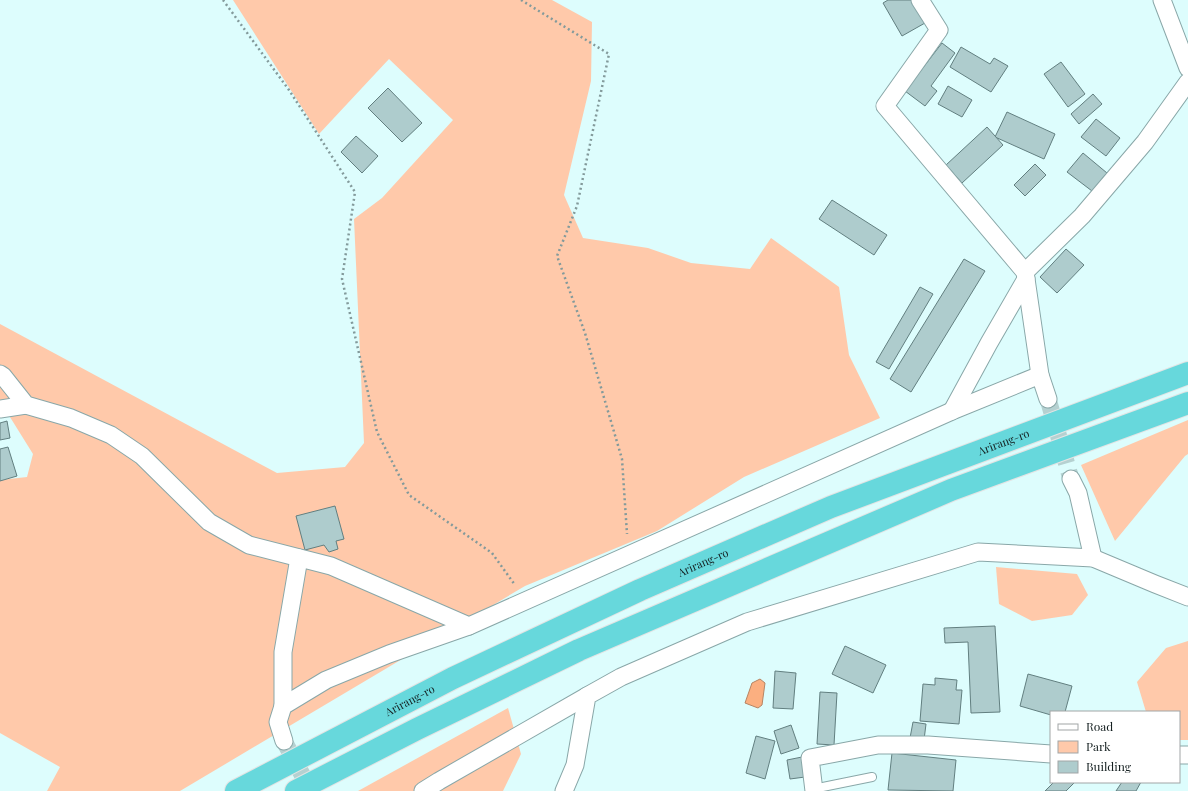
<svg xmlns="http://www.w3.org/2000/svg" width="1188" height="791" font-family="'Playfair Display',serif">
	<style>
		.green { fill: #ffc9aa }
		.water { fill: #fbaf80; stroke: #b68463 }
		.building { fill: #aecccd; stroke: #627f80 }
		.lines { fill: none; stroke-linecap: round; stroke-linejoin: round }
		.minor-tunnel { stroke: #b5d1d1; stroke-width: 17; stroke-dasharray: 17 8; stroke-linecap: butt }
		.service-casing { stroke: #89a7a8; stroke-width: 10 }
		.minor-casing { stroke: #89a7a8; stroke-width: 19 }
		.trunk-casing { stroke: #e3e4e4; stroke-width: 24 }
		.path { stroke: #839a9b; stroke-width: 2.5; stroke-dasharray: 2 3; stroke-linecap: butt }
		.service { stroke: #fff; stroke-width: 8 }
		.minor { stroke: #fff; stroke-width: 17 }
		.trunk { stroke: #67d8dc; stroke-width: 22 }
		.labels { text-anchor: middle; stroke-width: 4; stroke-linejoin: round; paint-order: stroke }
		.street-label { font-size: 11px; fill: #141f20; stroke: #fff }
	</style>
	<rect width="100%" height="100%" fill="#ddfdfd"/>
	<g class="green">
		<polygon points="233,0 552,0 592,22 591,81 564,195 583,238 648,248 691,263 750,269 771,238 839,287 849,355 880,418 744,477 657,531 525,586 180,791 47,791 60,767 0,733 0,480 27,477 33,454 0,401 0,324 277,473 345,467 364,443 354,219 382,198 453,120 389,59 319,134"/>
		<polygon points="1188,420 1188,454 1185,456 1115,541 1081,465"/>
		<polygon points="996,567 1077,574 1088,595 1072,615 1032,621 999,604"/>
		<polygon points="1188,641 1188,740 1179,740 1179,712 1146,712 1137,682 1166,648"/>
		<polygon points="508,708 521,754 503,791 358,791"/>
	</g>
	<polygon class="water" points="760,679 765,683 762,705 758,708 745,703 752,683"/>
	<g class="building">
		<polygon points="888,0 911,0 925,23 902,36 883,3"/>
		<polygon points="942,43 955,53 931,86 937,91 925,106 905,91"/>
		<polygon points="961,47 990,64 994,58 1008,66 991,92 950,67"/>
		<polygon points="1061,62 1085,94 1068,107 1044,74"/>
		<polygon points="948,86 972,100 962,117 938,104"/>
		<polygon points="388,88 422,123 402,142 368,108"/>
		<polygon points="1093,94 1102,104 1079,124 1071,114"/>
		<polygon points="1007,112 1055,134 1044,159 995,137"/>
		<polygon points="1096,119 1120,138 1106,156 1081,137"/>
		<polygon points="987,127 1003,145 962,183 946,165"/>
		<polygon points="356,136 378,156 362,173 341,152"/>
		<polygon points="1083,153 1107,173 1092,191 1067,172"/>
		<polygon points="1035,164 1046,175 1025,196 1014,185"/>
		<polygon points="832,200 887,235 874,255 819,219"/>
		<polygon points="1066,249 1084,265 1057,293 1040,277"/>
		<polygon points="964,259 985,271 911,392 890,379"/>
		<polygon points="920,287 933,294 889,369 876,362"/>
		<polygon points="7,421 10,438 0,440 0,423"/>
		<polygon points="8,447 17,476 0,481 0,449"/>
		<polygon points="335,506 344,539 336,541 338,549 329,552 324,545 305,550 296,516"/>
		<polygon points="995,626 1000,712 971,713 968,642 945,643 944,628"/>
		<polygon points="845,646 886,665 873,693 832,674"/>
		<polygon points="775,671 796,673 793,709 773,708"/>
		<polygon points="1028,674 1072,686 1065,712 1051,712 1051,715 1020,706"/>
		<polygon points="935,678 957,680 956,690 962,690 959,724 920,721 923,684 935,685"/>
		<polygon points="820,692 837,693 834,745 817,744"/>
		<polygon points="913,722 926,724 924,740 910,738"/>
		<polygon points="791,725 799,748 781,754 774,731"/>
		<polygon points="756,736 775,741 765,779 746,773"/>
		<polygon points="892,753 956,760 953,791 888,790"/>
		<polygon points="802,757 805,777 790,779 787,760"/>
		<polygon points="1054,782 1075,782 1066,791 1045,791"/>
		<polygon points="1122,782 1141,782 1136,791 1116,791"/>
	</g>
	<g class="lines">
		<g class="minor-tunnel">
			<polyline points="1048,399 1071,479"/>
			<polyline points="284,741 311,791"/>
		</g>
		<g class="service-casing">
			<polyline id="service" points="813,789 872,777"/>
		</g>
		<g class="minor-casing">
			<g id="minor">
				<polyline points="920,0 939,30 885,106 1025,272"/>
				<polyline points="1162,0 1188,68"/>
				<polyline points="0,374 3,376 26,405 71,418 111,435 142,456 209,522 249,545 331,566 469,626 952,411 1040,375"/>
				<polyline points="1048,399 1040,375 1025,272 1082,216 1145,142 1188,82"/>
				<polyline points="0,409 26,405"/>
				<polyline points="952,411 989,343 1026,279"/>
				<polyline points="1071,479 1078,493 1093,558"/>
				<polyline points="283,706 283,652 299,558"/>
				<polyline points="284,741 278,722 283,706 326,680 389,654 469,626"/>
				<polyline points="1179,755 1188,755"/>
				<polyline points="423,791 439,781 587,696"/>
				<polyline points="564,791 575,765 587,696 621,677 747,622 978,552 1093,558 1155,584 1188,597"/>
				<polyline points="814,791 810,758 878,745 928,745 1051,754"/>
			</g>
		</g>
		<g class="trunk-casing">
			<g id="trunk">
				<path id="s1" d="M 236,791 L 453,678 L 640,590 L 831,507 L 1188,373"/>
				<polyline points="296,791 417,729 579,650 951,490 1188,403"/>
			</g>
		</g>
		<g class="path">
			<polyline points="223,0 289,90 355,192 342,279 377,432 409,495 492,553 515,585"/>
			<polyline points="521,0 609,54 577,206 557,256 585,333 622,459 627,534"/>
		</g>
		<use href="#service" class="service"/>
		<use href="#minor" class="minor"/>
		<use href="#trunk" class="trunk"/>
	</g>
	<g class="labels">
		<g class="street-label">
			<text dy="4" stroke="none"><textPath href="#s1" startOffset="844">Arirang-ro</textPath></text>
			<text dy="4" stroke="none"><textPath href="#s1" startOffset="520">Arirang-ro</textPath></text>
			<text dy="4" stroke="none"><textPath href="#s1" startOffset="196">Arirang-ro</textPath></text>
		</g>
	</g>
	<rect x="1050" y="711" width="130" height="72" fill="#ffffff" stroke="#a1a5a6"/>
	<rect x="1058" y="724" width="20" height="6" fill="#ffffff" stroke="#a1a5a6"/>
	<text x="1086" y="731" font-size="12" fill="#141f20">Road</text>
	<rect x="1058" y="741" width="20" height="12" fill="#ffc9aa" stroke="#a1a5a6"/>
	<text x="1086" y="751" font-size="12" fill="#141f20">Park</text>
	<rect x="1058" y="761" width="20" height="12" fill="#aecccd" stroke="#a1a5a6"/>
	<text x="1086" y="771" font-size="12" fill="#141f20">Building</text>
</svg>
